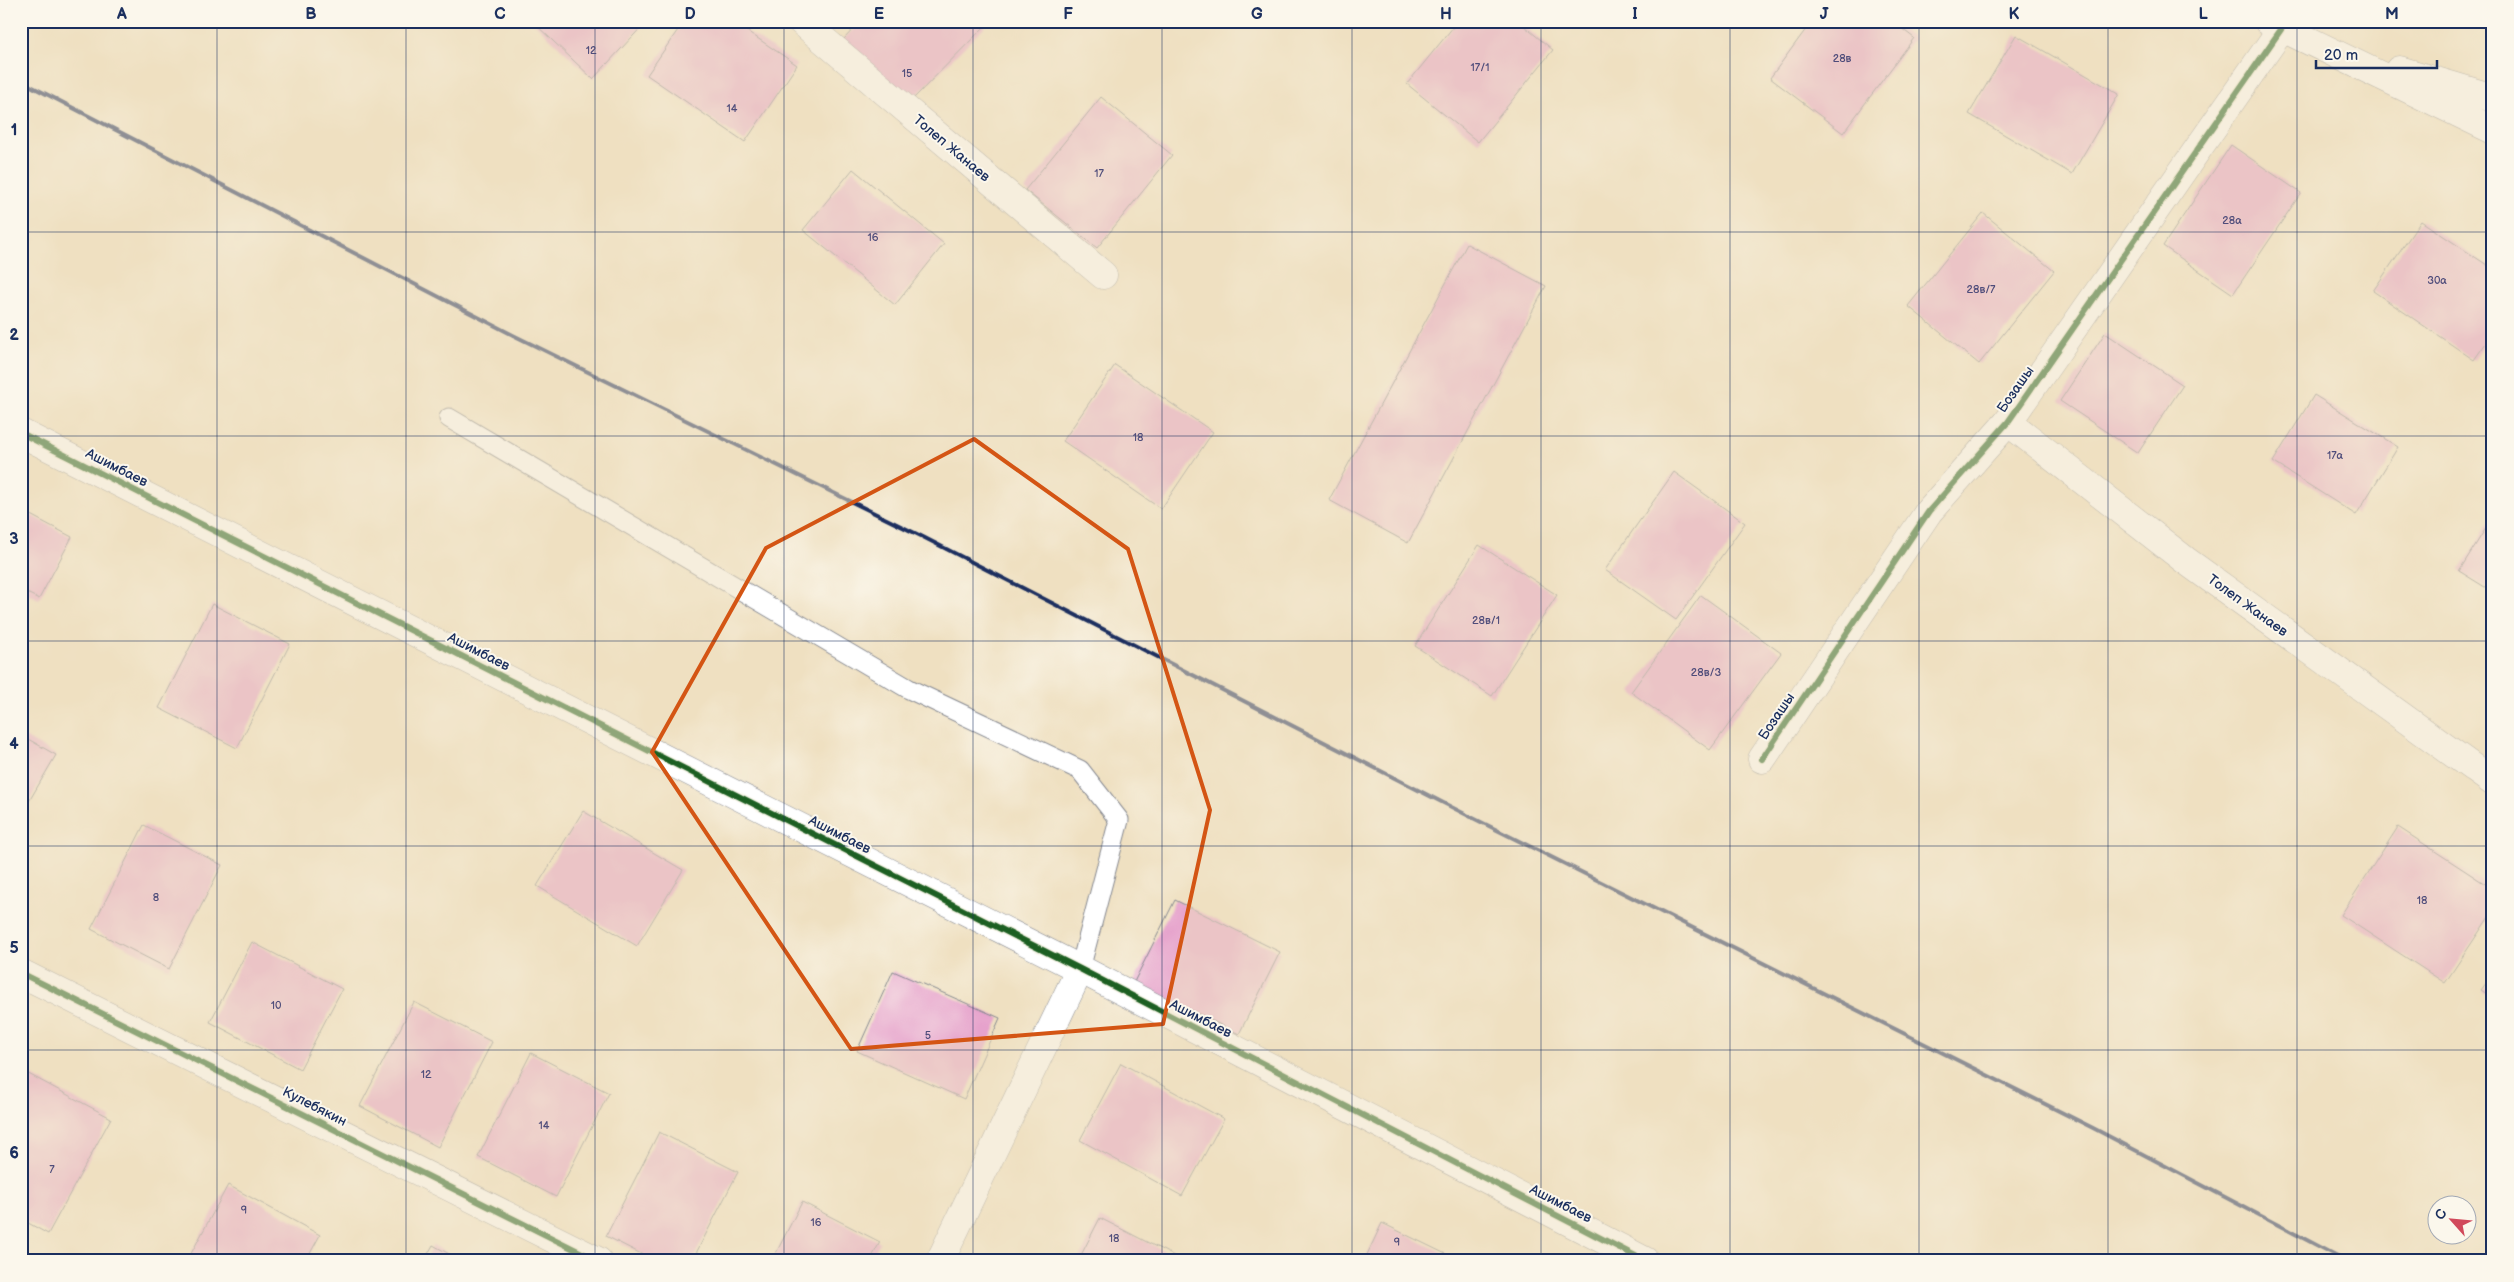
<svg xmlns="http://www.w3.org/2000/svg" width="2514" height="1282" font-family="'Balsamiq Sans',sans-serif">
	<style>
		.building { fill: #e6a2cc }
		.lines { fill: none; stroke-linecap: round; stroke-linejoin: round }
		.lane-casing { stroke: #858890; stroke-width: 21 }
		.street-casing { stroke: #858890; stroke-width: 29 }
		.lane { stroke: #fff; stroke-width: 19 }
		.street { stroke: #fff; stroke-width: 28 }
		.rail { stroke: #1b2f5e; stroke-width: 4 }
		.cycleway-casing { stroke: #fbf7ec; stroke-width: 9 }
		.cycleway { stroke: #1b5e20; stroke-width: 6 }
		.marked { fill: none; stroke: #d45514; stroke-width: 4; stroke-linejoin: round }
		.grid { fill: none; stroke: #1b2f5e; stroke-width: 1; stroke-opacity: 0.55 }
		.labels { text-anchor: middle; stroke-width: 4; stroke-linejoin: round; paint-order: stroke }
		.number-label { font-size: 11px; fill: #4e4c7a }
		.street-label { font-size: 14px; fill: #1b2f5e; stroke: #fbf7ec }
		.neatline { fill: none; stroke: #1b2f5e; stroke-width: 2 }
		.grid-label { font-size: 16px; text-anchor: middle; font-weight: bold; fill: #1b2f5e }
	</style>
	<rect width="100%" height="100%" fill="#fbf7ec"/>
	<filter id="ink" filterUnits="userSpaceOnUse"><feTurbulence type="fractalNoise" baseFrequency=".02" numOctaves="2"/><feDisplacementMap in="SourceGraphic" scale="10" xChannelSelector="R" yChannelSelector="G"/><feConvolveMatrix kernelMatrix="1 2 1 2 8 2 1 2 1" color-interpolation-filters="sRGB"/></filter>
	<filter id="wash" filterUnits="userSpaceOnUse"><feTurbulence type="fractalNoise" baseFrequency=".0096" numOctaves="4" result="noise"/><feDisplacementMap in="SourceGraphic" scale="20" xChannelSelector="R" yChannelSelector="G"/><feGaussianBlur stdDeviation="1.12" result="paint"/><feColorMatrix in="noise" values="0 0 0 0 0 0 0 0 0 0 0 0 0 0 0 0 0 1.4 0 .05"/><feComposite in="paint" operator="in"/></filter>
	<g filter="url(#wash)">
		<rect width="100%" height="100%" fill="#efe0c1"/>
		<g id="blocks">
			<g class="building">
				<polygon points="532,21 647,21 593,79"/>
				<polygon points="684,21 732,21 797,65 745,142 647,75"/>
				<polygon points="861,21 990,21 907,105 842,41"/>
				<polygon points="1458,21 1518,21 1553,50 1478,142 1407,84"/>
				<polygon points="1812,21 1892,21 1914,38 1843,133 1770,78"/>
				<polygon points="2016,35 2119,94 2072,174 1969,114"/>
				<polygon points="1101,97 1172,155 1097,248 1025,190"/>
				<polygon points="2231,145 2301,193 2233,294 2163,246"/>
				<polygon points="853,169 944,244 895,305 803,230"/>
				<polygon points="1983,213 2054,271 1979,364 1908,306"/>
				<polygon points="2421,221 2493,269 2493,333 2474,360 2373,291"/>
				<polygon points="1467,244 1546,286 1408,543 1329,500"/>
				<polygon points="2105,333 2183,385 2138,453 2060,401"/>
				<polygon points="1115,365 1213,432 1161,509 1063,441"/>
				<polygon points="2314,395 2398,447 2356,515 2273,462"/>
				<polygon points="1674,472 1745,523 1676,620 1605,570"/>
				<polygon points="21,510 72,537 39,599 21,590"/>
				<polygon points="2493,517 2493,592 2459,571"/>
				<polygon points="1479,545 1557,595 1492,696 1415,646"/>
				<polygon points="1701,595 1781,653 1710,750 1631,692"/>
				<polygon points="212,604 290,644 237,748 159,708"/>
				<polygon points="21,735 56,755 21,815"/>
				<polygon points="583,811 683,870 637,946 537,886"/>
				<polygon points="144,825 222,865 169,969 91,929"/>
				<polygon points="2398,827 2493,889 2493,911 2445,983 2341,915"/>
				<polygon points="1175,900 1280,952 1239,1034 1134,982"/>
				<polygon points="252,942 342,989 300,1069 210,1022"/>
				<polygon points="893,971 1000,1018 964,1099 857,1051"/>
				<polygon points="2493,974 2493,998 2481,990"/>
				<polygon points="414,1002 492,1042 438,1147 360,1106"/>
				<polygon points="531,1053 609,1093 556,1197 478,1157"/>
				<polygon points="1121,1063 1224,1119 1182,1196 1080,1140"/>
				<polygon points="21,1070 111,1118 48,1234 21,1219"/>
				<polygon points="659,1132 738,1172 692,1261 655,1261 606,1236"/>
				<polygon points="228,1185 320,1235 306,1261 187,1261"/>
				<polygon points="802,1202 880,1242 870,1261 772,1261"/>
				<polygon points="1100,1218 1178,1258 1176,1261 1078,1261"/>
				<polygon points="1382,1223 1460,1261 1364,1261"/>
				<polygon points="433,1245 462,1261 424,1261"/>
			</g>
		</g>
	</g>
	<g filter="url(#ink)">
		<use href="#blocks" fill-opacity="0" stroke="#858890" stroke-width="1"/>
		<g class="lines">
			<g class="lane-casing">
				<polyline id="lane" points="449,418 909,689 1080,770 1119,820 1080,969"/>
			</g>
			<g class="street-casing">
				<g id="street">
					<polyline points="801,21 1103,275"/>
					<polyline points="2268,21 2493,130"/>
					<polyline points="2399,70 2493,98"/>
					<polyline points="2008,422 2185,560 2493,782"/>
					<polyline points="21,433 1080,969 1645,1261"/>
					<polyline points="1762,759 1929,511 2008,422 2282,28"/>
					<polyline points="21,973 598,1261"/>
					<polyline points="940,1261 1080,969"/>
				</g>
			</g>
			<use href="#lane" class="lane"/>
			<use href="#street" class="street"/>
			<polyline class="rail" points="21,81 513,335 921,536 1465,814 2093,1128 2347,1261"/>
			<g class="cycleway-casing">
				<g id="cycleway">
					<polyline points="21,433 1080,969 1645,1261"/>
					<polyline points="1762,759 1929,511 2008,422 2282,28"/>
					<polyline points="21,973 598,1261"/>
				</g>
			</g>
			<use href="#cycleway" class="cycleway"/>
		</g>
	</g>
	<path d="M0 0H2514V1282H0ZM 974,439 L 1128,549 L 1210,810 L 1163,1024 L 851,1049 L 652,752 L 766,548 Z" fill="#efe0c1" fill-opacity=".55" fill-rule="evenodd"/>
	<path class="marked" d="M 974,439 L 1128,549 L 1210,810 L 1163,1024 L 851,1049 L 652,752 L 766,548 Z"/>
	<path class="grid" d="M 217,21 L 217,1261M 406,21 L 406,1261M 595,21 L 595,1261M 784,21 L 784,1261M 973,21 L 973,1261M 1162,21 L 1162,1261M 1352,21 L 1352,1261M 1541,21 L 1541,1261M 1730,21 L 1730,1261M 1919,21 L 1919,1261M 2108,21 L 2108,1261M 2297,21 L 2297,1261M 21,232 L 2493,232M 21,436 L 2493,436M 21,641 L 2493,641M 21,846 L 2493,846M 21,1050 L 2493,1050"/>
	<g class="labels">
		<g class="number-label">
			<text x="591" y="54">12</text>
			<text x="1842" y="62">28в</text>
			<text x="1480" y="71">17/1</text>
			<text x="907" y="77">15</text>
			<text x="732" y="112">14</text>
			<text x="1099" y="177">17</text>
			<text x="2232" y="224">28а</text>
			<text x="873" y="241">16</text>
			<text x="2437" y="284">30а</text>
			<text x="1981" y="293">28в/7</text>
			<text x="1138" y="441">18</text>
			<text x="2335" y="459">17а</text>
			<text x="1486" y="624">28в/1</text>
			<text x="1706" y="676">28в/3</text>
			<text x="156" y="901">8</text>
			<text x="2422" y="904">18</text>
			<text x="276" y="1009">10</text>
			<text x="928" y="1039">5</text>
			<text x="426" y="1078">12</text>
			<text x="544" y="1129">14</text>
			<text x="52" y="1173">7</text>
			<text x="244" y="1214">9</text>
			<text x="816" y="1226">16</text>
			<text x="1114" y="1242">18</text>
			<text x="1397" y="1246">9</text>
		</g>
		<g class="street-label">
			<text transform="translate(952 148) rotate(40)" y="5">Толеп Жанаев</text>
			<text transform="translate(2015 389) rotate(-55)" y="5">Бозашы</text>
			<text transform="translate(117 467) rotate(27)" y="5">Ашимбаев</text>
			<text transform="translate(2248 605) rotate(36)" y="5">Толеп Жанаев</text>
			<text transform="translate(479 651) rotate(27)" y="5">Ашимбаев</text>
			<text transform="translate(1776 716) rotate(-56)" y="5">Бозашы</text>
			<text transform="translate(840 834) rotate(27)" y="5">Ашимбаев</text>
			<text transform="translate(1201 1018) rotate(27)" y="5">Ашимбаев</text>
			<text transform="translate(315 1106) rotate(27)" y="5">Кулебякин</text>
			<text transform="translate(1561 1203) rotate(27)" y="5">Ашимбаев</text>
		</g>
	</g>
	<rect width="2514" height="1282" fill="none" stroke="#fbf7ec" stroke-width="55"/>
	<g transform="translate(2452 1220) rotate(297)"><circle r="24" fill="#fbf7ec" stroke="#a1a7b3"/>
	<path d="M0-4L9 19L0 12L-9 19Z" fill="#d1495b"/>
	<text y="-8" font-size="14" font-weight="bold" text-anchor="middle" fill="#1b2f5e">С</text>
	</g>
	<path d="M2316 60v8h121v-8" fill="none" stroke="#1b2f5e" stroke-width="2.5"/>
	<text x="2324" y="60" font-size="15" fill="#1b2f5e" stroke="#fbf7ec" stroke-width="4" paint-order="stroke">20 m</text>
	<rect x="28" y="28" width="2458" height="1226" class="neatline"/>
	<g class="grid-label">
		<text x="122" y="19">A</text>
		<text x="311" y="19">B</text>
		<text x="500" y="19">C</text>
		<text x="690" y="19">D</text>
		<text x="879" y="19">E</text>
		<text x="1068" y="19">F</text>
		<text x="1257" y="19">G</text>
		<text x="1446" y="19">H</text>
		<text x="1635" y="19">I</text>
		<text x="1824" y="19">J</text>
		<text x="2014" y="19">K</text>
		<text x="2203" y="19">L</text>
		<text x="2392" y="19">M</text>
		<text x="14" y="135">1</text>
		<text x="14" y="340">2</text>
		<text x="14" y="544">3</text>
		<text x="14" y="749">4</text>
		<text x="14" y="953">5</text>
		<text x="14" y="1158">6</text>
	</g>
</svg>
